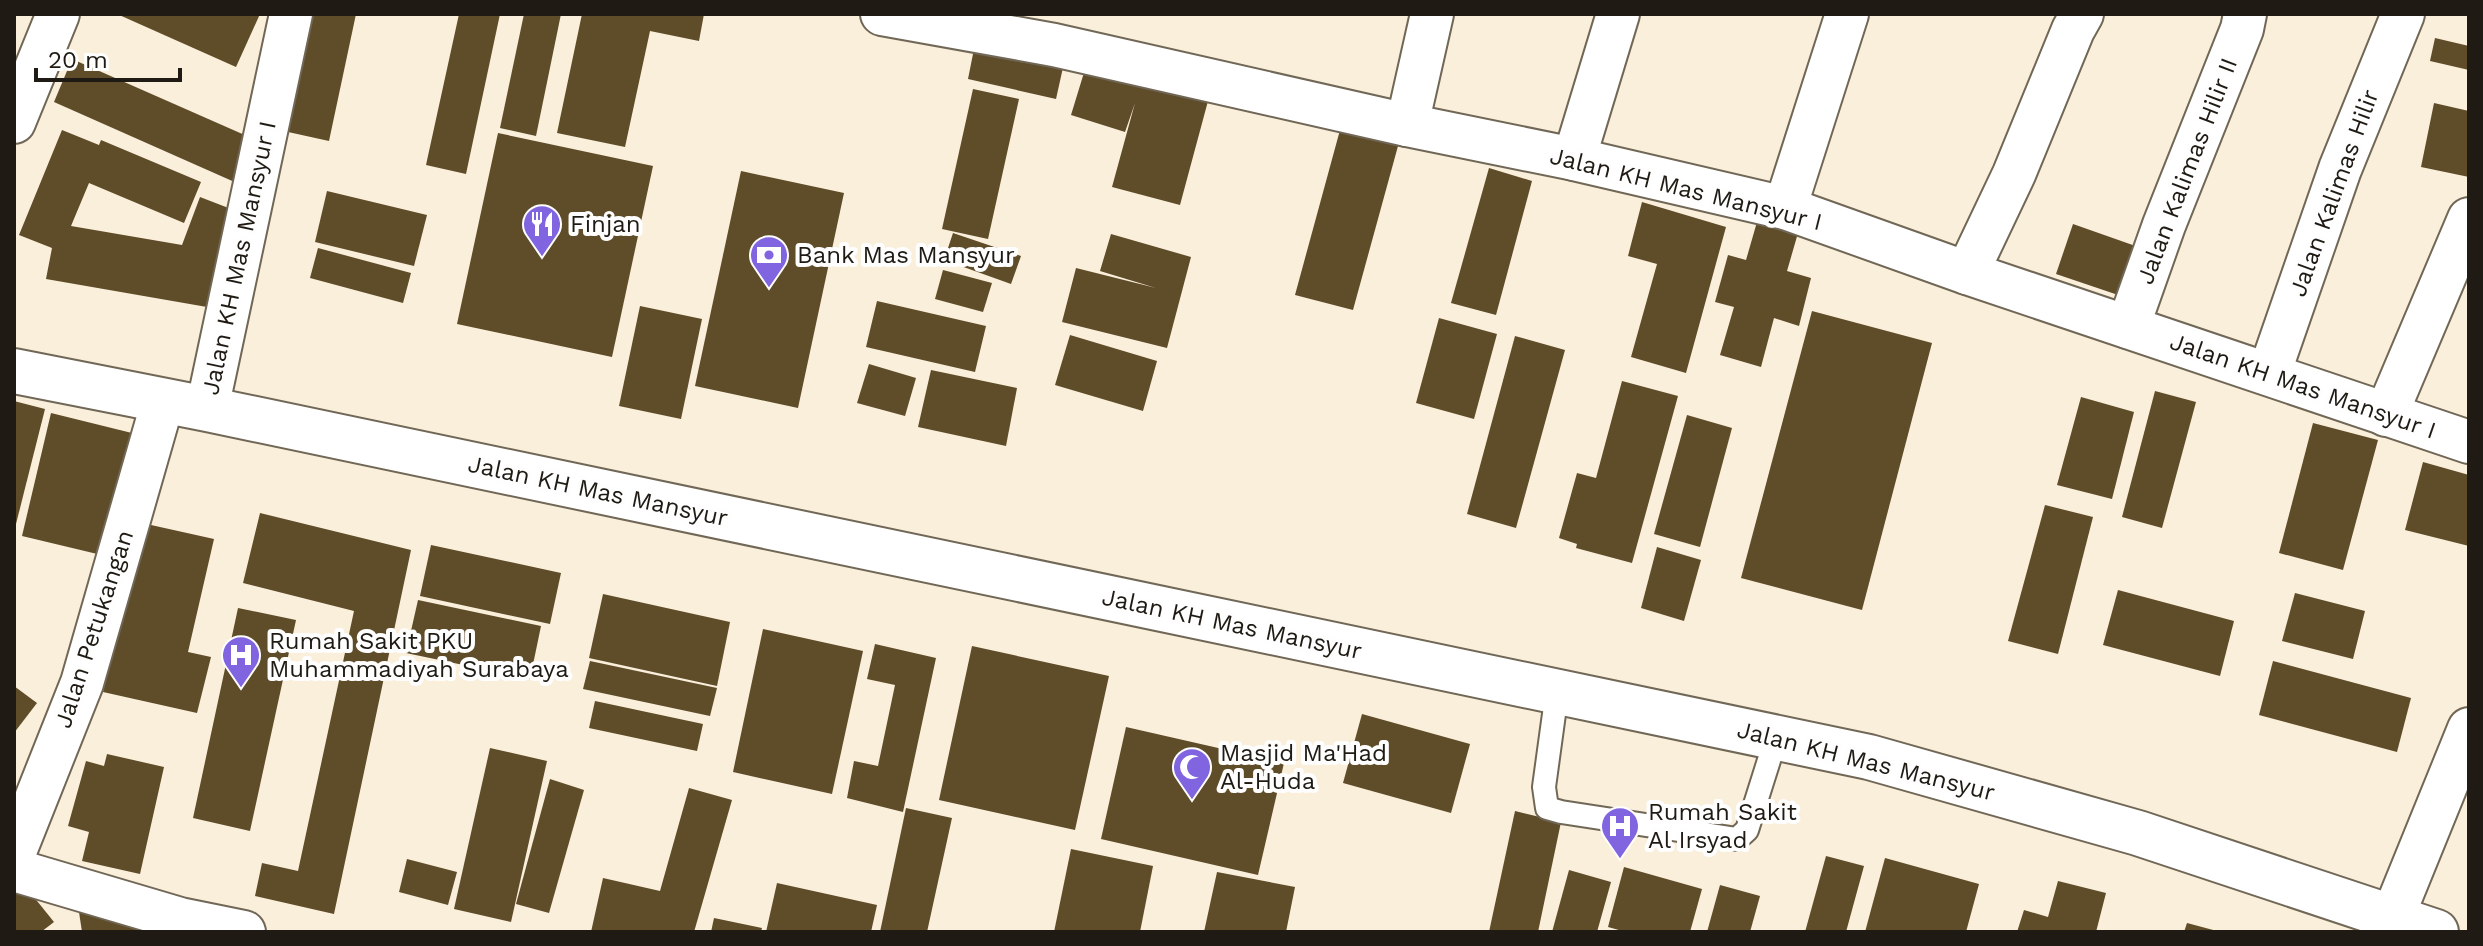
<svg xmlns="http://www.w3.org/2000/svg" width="2483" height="946" font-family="'Work Sans',sans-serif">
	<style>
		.building { fill: #5f4c29 }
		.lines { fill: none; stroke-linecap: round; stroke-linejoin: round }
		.lane-casing { stroke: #716756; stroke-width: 26 }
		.street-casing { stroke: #716756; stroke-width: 46 }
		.secondary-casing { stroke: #716756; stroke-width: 48 }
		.lane { stroke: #fff; stroke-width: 22 }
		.street { stroke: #fff; stroke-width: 42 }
		.secondary { stroke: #fff; stroke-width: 44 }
		.labels { text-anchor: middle; stroke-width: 8; stroke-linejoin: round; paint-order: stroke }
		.street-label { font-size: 24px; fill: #1f1b14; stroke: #fefefe }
		.poi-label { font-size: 24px; fill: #1f1b14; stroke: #fefefe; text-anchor: start }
	</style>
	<rect width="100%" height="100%" fill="#faefdb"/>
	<g class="building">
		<polygon points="117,14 260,14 236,67"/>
		<polygon points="304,14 356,14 329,141 279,130"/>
		<polygon points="459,14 500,14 466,174 426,165"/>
		<polygon points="524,14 561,14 536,136 500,128"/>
		<polygon points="582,14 704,14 699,41 650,31 625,147 557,133"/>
		<polygon points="2435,38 2469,46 2469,70 2430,61"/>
		<polygon points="975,44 1064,63 1056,99 968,79"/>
		<polygon points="72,59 258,141 239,184 54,102"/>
		<polygon points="1086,66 1208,101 1180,205 1112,187 1135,103 1125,132 1071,115"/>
		<polygon points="973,89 1019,99 988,239 942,229"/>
		<polygon points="2434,103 2469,111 2469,177 2421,167"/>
		<polygon points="62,130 99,145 101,140 201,182 184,223 89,183 71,226 182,245 200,197 244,214 215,294 210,292 207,307 46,279 52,248 19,235"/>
		<polygon points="1340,130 1398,146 1353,310 1295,295"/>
		<polygon points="498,133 653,166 612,357 457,324"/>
		<polygon points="1489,168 1532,181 1496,315 1451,303"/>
		<polygon points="741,171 844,193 798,408 695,386"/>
		<polygon points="327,191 427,215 414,266 315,242"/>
		<polygon points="1642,202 1726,227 1686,373 1631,357 1657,264 1628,256"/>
		<polygon points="1757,222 1798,233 1787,271 1811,278 1799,326 1774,318 1761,367 1720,355 1734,307 1715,302 1728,255 1746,260"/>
		<polygon points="2073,224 2144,249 2127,298 2056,274"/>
		<polygon points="953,233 1021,256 1011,284 944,260"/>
		<polygon points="1111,234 1191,257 1167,348 1062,322 1076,268 1156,288 1100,271"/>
		<polygon points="318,248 411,273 403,303 310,278"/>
		<polygon points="943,270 992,283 983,312 935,299"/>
		<polygon points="877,301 986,326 975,372 866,347"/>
		<polygon points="640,306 702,319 681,419 619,406"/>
		<polygon points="1812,311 1932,343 1862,610 1741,578"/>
		<polygon points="1439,318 1497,334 1474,419 1416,403"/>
		<polygon points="1070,335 1157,361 1143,411 1055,385"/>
		<polygon points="1515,336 1565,350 1516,528 1467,514"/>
		<polygon points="869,364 916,378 905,416 857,403"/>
		<polygon points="931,370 1017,388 1006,446 918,427"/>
		<polygon points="1622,381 1678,396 1632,563 1576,548 1577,544 1559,538 1577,473 1596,478"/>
		<polygon points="2155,391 2196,402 2162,528 2122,517"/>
		<polygon points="2081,397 2134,412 2112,499 2057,485"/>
		<polygon points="14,401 45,409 15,528 14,527"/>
		<polygon points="51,413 144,436 114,558 22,536"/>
		<polygon points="1687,415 1732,428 1700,547 1654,534"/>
		<polygon points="2313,423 2378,440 2343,570 2279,553"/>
		<polygon points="2423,462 2469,475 2469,546 2405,530"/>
		<polygon points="2045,505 2093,517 2058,654 2008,641"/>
		<polygon points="260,513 411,550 334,914 255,896 262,863 298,871 354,611 243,583"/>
		<polygon points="142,523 214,539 188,652 211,657 197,713 103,692"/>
		<polygon points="431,545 561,573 550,624 420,596"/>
		<polygon points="1657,547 1701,560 1684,621 1641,608"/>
		<polygon points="2118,590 2234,621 2220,676 2103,645"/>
		<polygon points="2295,593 2365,611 2353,659 2282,641"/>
		<polygon points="603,594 730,622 717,686 589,658"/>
		<polygon points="418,600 541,626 530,679 406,653"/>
		<polygon points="238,608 296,620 250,831 193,818"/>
		<polygon points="763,629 863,651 832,794 733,772"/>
		<polygon points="875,644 936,658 903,812 847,798 854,761 878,766 895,685 867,679"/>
		<polygon points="972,646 1109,676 1075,830 939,800"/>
		<polygon points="590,661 717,688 710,716 583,689"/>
		<polygon points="2273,661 2411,698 2397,752 2259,715"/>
		<polygon points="14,686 37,703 14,733"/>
		<polygon points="595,701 703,724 697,751 589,728"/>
		<polygon points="1362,714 1470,744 1451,813 1343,783"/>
		<polygon points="1126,727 1284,763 1258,875 1101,839"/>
		<polygon points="490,748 547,761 511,922 454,909"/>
		<polygon points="107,754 164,767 140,874 82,861 89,832 68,826 86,761 104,766"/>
		<polygon points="550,779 584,790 549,913 516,904"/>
		<polygon points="689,788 732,800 694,932 591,932 603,878 660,891"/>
		<polygon points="906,808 952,818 927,932 880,932"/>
		<polygon points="1515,811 1561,822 1538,932 1489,932"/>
		<polygon points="1071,849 1153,866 1140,932 1054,932"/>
		<polygon points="1826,856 1864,866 1846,932 1805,932"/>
		<polygon points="1885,858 1979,884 1966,932 1865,932"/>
		<polygon points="407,859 457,872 448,905 399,892"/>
		<polygon points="1624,867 1702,889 1690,932 1626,932 1608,927"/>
		<polygon points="1569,870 1611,882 1597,932 1552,932"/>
		<polygon points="1217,872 1295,887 1286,932 1204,932"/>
		<polygon points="2058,881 2106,893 2096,932 2017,932 2024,910 2048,917"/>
		<polygon points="777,883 877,905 871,932 766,932"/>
		<polygon points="1720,885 1760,896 1750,932 1707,932"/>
		<polygon points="25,886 54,922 41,932 14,932 14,895"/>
		<polygon points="79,912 146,931 146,932 82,932"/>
		<polygon points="714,918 762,928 761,932 711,932"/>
		<polygon points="2187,923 2217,931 2217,932 2184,932"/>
	</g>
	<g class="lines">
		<g class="lane-casing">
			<polyline id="lane" points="1557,692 1544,787 1547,808 1561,812 1737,839 1747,830 1776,738"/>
		</g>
		<g class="street-casing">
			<g id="street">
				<polyline points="882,14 1054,45 1407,125 1574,159 1785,208 1967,273 2469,442"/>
				<polyline points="14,122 58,14"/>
				<polyline points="1407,125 1432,14"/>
				<polyline points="1574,159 1618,14"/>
				<polyline points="1785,208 1847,14"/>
				<polyline points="1967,273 2014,174 2073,30 2082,14"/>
				<polyline points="2128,327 2164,225 2242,29 2245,14"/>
				<polyline points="2269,374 2340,169 2403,14"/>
				<polyline points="207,409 291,14"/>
				<polyline points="2386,415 2469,219"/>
				<polyline points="14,854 82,683 163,401"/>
				<polyline points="14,870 180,919 244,932"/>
				<polyline points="2393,916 2469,729"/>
			</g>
		</g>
		<g class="secondary-casing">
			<polyline id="secondary" points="14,371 207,409 1869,757 2138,833 2436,932"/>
		</g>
		<use href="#lane" class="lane"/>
		<use href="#street" class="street"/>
		<use href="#secondary" class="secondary"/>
	</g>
	<defs>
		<g id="restaurant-pin" transform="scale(2)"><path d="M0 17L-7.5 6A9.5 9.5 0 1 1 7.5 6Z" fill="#8164df" stroke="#fefefe"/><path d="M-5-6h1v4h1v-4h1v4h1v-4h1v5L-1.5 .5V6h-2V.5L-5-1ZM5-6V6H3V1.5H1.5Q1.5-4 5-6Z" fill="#fff"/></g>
		<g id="bank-pin" transform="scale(2)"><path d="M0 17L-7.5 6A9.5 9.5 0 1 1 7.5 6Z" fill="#8164df" stroke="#fefefe"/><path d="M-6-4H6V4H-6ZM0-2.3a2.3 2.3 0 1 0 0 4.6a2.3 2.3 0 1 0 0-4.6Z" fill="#fff"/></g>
		<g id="hospital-pin" transform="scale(2)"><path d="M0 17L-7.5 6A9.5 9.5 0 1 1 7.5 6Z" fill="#8164df" stroke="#fefefe"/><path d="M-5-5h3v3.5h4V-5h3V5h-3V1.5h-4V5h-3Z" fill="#fff"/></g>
		<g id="mosque-pin" transform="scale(2)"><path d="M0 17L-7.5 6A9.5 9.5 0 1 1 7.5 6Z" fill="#8164df" stroke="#fefefe"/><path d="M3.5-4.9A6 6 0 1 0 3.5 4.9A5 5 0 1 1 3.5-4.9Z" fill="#fff"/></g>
	</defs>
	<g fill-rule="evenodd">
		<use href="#restaurant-pin" x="542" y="224"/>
		<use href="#bank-pin" x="769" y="255"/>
		<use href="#hospital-pin" x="241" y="655"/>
		<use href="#mosque-pin" x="1192" y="767"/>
		<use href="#hospital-pin" x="1620" y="826"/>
	</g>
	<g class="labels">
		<g class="street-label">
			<text transform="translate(2187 171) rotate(-69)" y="8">Jalan Kalimas Hilir II</text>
			<text transform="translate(1686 189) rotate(14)" y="8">Jalan KH Mas Mansyur I</text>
			<text transform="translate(2334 193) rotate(-70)" y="8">Jalan Kalimas Hilir</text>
			<text transform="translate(239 258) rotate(-78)" y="8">Jalan KH Mas Mansyur I</text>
			<text transform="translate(2303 386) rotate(19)" y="8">Jalan KH Mas Mansyur I</text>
			<text transform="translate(598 491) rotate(12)" y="8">Jalan KH Mas Mansyur</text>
			<text transform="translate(1232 624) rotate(12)" y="8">Jalan KH Mas Mansyur</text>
			<text transform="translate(94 629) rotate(-72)" y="8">Jalan Petukangan</text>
			<text transform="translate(1866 761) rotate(14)" y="8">Jalan KH Mas Mansyur</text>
		</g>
		<g class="poi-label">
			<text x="570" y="232">Finjan</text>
			<text x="797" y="263">Bank Mas Mansyur</text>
			<text x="269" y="649">Rumah Sakit PKU<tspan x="269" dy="28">Muhammadiyah Surabaya</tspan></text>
			<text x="1220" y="761">Masjid Ma'Had<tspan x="1220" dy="28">Al-Huda</tspan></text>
			<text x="1648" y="820">Rumah Sakit<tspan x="1648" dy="28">Al Irsyad</tspan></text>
		</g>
	</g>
	<rect width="2483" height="946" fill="none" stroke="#1f1b14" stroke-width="32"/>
	<path d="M36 68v12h144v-12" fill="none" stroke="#1f1b14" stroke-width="4"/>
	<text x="48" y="68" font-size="24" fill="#1f1b14" stroke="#fefefe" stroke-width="6" paint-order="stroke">20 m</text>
</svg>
